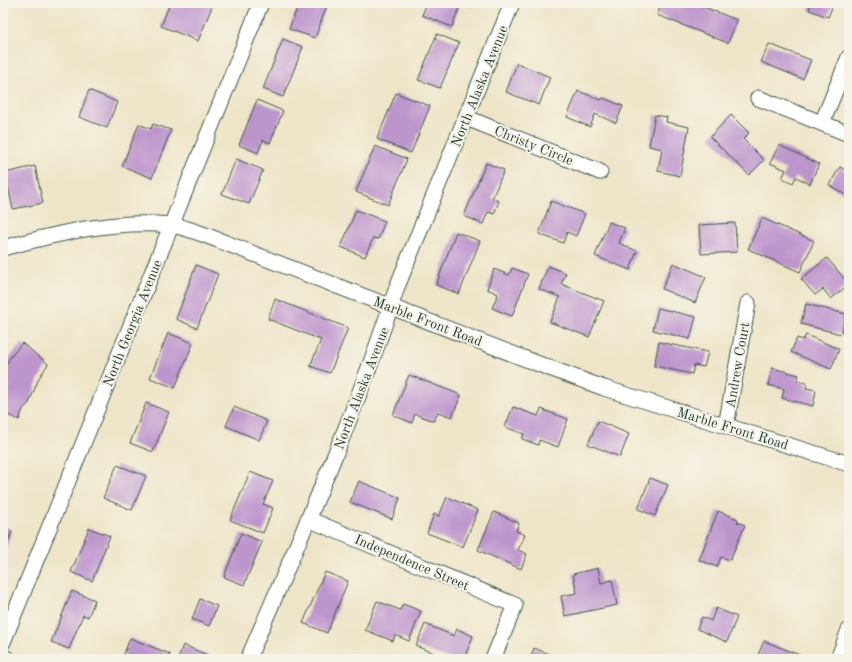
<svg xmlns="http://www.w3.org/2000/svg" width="852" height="662" font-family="'Old Standard TT',serif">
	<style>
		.building { fill: #bd95cd }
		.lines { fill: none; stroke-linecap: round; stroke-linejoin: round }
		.minor-casing { stroke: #3e564a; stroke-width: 17 }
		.minor { stroke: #fff; stroke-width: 15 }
		.labels { text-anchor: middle; stroke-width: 4; stroke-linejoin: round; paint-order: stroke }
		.street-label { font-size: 14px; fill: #1f3d34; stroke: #f7f3e8 }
	</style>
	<rect width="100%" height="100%" fill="#f7f3e8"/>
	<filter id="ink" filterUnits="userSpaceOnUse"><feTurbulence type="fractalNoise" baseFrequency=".025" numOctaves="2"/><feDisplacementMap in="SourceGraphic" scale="8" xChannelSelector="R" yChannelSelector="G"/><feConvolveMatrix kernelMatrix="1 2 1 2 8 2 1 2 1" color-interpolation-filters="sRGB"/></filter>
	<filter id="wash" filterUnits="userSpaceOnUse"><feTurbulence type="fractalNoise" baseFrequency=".012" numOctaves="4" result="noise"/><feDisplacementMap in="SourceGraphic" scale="16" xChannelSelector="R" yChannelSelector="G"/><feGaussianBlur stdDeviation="0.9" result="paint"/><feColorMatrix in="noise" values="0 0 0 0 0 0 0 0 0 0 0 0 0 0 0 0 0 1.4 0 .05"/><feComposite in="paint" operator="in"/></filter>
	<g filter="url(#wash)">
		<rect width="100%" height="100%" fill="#eee5c8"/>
		<g id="blocks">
			<g class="building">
				<polygon points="170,3 210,3 213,4 198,41 161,26"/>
				<polygon points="299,3 328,3 315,38 289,29"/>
				<polygon points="427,3 461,3 452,27 422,15"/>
				<polygon points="464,3 474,3 472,7"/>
				<polygon points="662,3 694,3 737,20 728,43 657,15"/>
				<polygon points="811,3 834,3 828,17 809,10"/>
				<polygon points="437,34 459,43 440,88 418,80"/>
				<polygon points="283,39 303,47 283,97 263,89"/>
				<polygon points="769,44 811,60 803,79 761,62"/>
				<polygon points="517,63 550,77 539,105 506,92"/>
				<polygon points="89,90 117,102 107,128 79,117"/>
				<polygon points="578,91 601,100 603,98 623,106 616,123 595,114 590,127 567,117"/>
				<polygon points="396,93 430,106 411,153 377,139"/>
				<polygon points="257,100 283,111 270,143 263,140 258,153 239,145"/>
				<polygon points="655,115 667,117 666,122 689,127 680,176 658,171 662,149 649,146"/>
				<polygon points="731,115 749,133 743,139 764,160 749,175 710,137"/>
				<polygon points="139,124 151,129 153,124 171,130 152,178 122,166"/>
				<polygon points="779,145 819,164 810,184 796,177 793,183 782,178 786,170 770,163"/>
				<polygon points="375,146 407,159 388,205 356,192"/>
				<polygon points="236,159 263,170 249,204 222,194"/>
				<polygon points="486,163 504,170 492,199 499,201 494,214 488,212 483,224 464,216"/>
				<polygon points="35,166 43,203 13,209 5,173"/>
				<polygon points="840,167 849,172 849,197 829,185"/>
				<polygon points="551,201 585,214 576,236 567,232 563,243 539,234"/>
				<polygon points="356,210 385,221 378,239 373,238 365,257 341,247"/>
				<polygon points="762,218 814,241 800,272 748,249"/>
				<polygon points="609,222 625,228 619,243 637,251 630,270 595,256"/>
				<polygon points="735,223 737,252 701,254 699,225"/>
				<polygon points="456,232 480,241 459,294 436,285"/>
				<polygon points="827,258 849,284 831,299 823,289 815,295 801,279"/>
				<polygon points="673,263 706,277 695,303 662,289"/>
				<polygon points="196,265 218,274 197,328 176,319"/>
				<polygon points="548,266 566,273 561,284 604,301 589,337 550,322 560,297 539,289"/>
				<polygon points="512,268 528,274 512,316 492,308 498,294 487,289 494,269 509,275"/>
				<polygon points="275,299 348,328 330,373 310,366 321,340 268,319"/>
				<polygon points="806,304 846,314 841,334 801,324"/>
				<polygon points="658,308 696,317 690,339 653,330"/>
				<polygon points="168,333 193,343 175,388 150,378"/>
				<polygon points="806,335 839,349 831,369 791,352 797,338 803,340"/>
				<polygon points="659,342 708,352 704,367 694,365 692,374 654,366"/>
				<polygon points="22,343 48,364 39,378 29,403 23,409 19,420 3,413 3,370 9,359"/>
				<polygon points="772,368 799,375 797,381 807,383 806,388 816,390 813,406 782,398 784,389 768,385"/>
				<polygon points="409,375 461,395 452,417 438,412 434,421 415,414 412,423 393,415"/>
				<polygon points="146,403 169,412 153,452 130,443"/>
				<polygon points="234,407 267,421 259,440 226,426"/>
				<polygon points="513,407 538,416 541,409 568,419 558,447 539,440 538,445 522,439 524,434 505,427"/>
				<polygon points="598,421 629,434 620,457 588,444"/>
				<polygon points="117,465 146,476 132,510 103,498"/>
				<polygon points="250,472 273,481 263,504 273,508 263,533 230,520"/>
				<polygon points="650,478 668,485 655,516 638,509"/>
				<polygon points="359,481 400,498 392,519 350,502"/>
				<polygon points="447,497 478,510 463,547 427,533 434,514 439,516"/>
				<polygon points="718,511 738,519 737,522 745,525 730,560 721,557 717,567 699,560"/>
				<polygon points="494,512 519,523 516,531 525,535 518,550 527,554 521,569 478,550"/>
				<polygon points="3,527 12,531 5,550 3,550"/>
				<polygon points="89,528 110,536 92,581 71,572"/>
				<polygon points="241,533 262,542 244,585 224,577"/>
				<polygon points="598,568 601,583 612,580 617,605 565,616 561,596 577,593 573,574"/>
				<polygon points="325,572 348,581 327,633 303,623"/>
				<polygon points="72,591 95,600 88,617 83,615 69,649 51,642"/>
				<polygon points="200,599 217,606 209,626 192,619"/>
				<polygon points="377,601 400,610 403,604 421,611 409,641 395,635 393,641 365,630"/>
				<polygon points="716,608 737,617 727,642 697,629 702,617 711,621"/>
				<polygon points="425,624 454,636 457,629 473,636 464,659 449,659 416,646"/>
				<polygon points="130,638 170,654 168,659 122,659"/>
				<polygon points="764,641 810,659 767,659 758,655"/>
				<polygon points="183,645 212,657 211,659 178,659"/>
				<polygon points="534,648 561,659 530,659"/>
			</g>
		</g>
	</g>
	<g filter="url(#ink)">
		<use href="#blocks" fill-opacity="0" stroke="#3e564a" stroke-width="1"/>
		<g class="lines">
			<g class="minor-casing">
				<g id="minor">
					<polyline points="758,98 849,134"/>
					<polyline points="467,118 600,172"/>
					<polyline points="822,123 849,57"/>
					<path d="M 3,248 C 57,234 113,219 170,225 C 181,226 194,231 205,235 L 544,366 L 604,388 L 726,426 L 849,464"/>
					<polyline points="726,426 748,303"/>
					<polyline points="308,519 515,605 493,659"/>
					<polyline points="3,642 261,3"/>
					<polyline points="3,657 8,659"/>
					<path d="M 248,659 C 301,536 356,414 397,287 L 512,3"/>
					<polyline points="838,659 849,630"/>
				</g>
			</g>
			<use href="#minor" class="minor"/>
		</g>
	</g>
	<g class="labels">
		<g class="street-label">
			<text transform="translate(479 86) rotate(-68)" y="5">North Alaska Avenue</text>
			<text transform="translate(534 145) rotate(22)" y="5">Christy Circle</text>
			<text transform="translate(428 321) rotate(21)" y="5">Marble Front Road</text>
			<text transform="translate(132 323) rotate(-68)" y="5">North Georgia Avenue</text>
			<text transform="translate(737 365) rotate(-80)" y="5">Andrew Court</text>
			<text transform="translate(361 388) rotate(-69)" y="5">North Alaska Avenue</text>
			<text transform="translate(733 428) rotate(17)" y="5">Marble Front Road</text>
			<text transform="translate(412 562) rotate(23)" y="5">Independence Street</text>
		</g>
	</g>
	<rect width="852" height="662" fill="none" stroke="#f7f3e8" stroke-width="16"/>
</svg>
